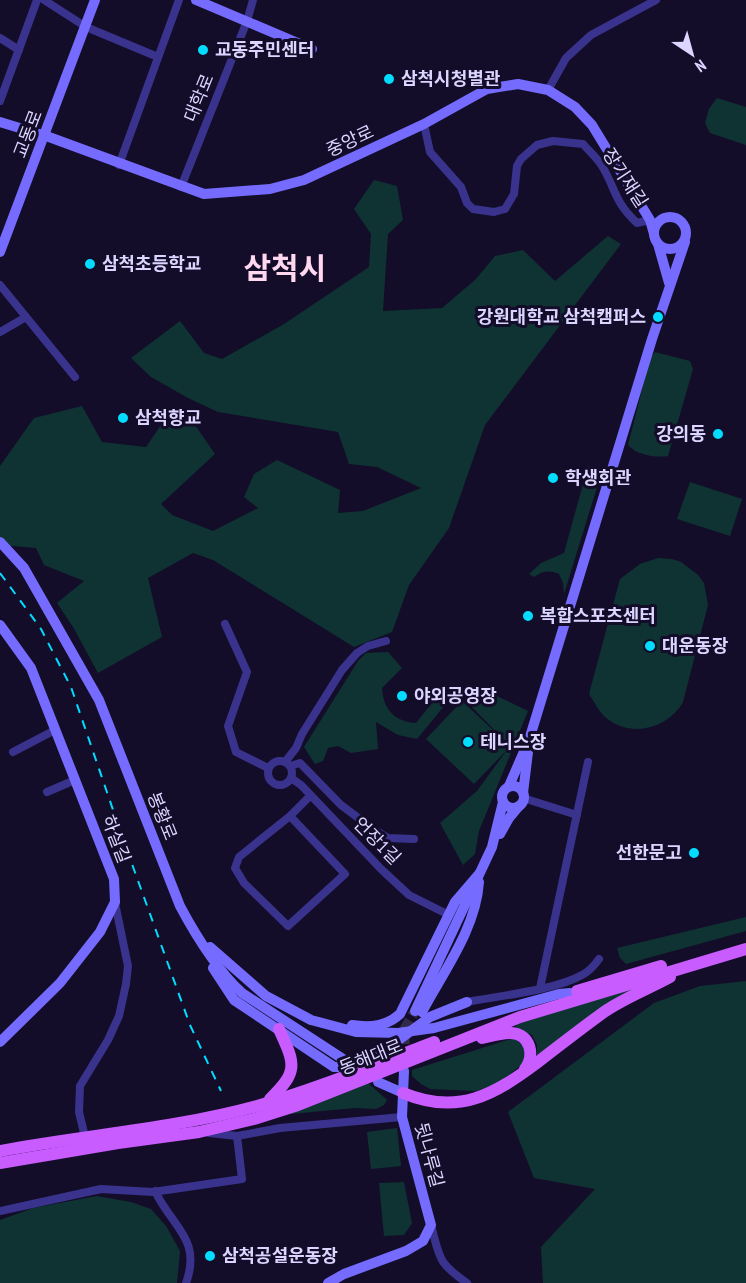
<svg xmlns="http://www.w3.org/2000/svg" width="746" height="1283" font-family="'PT Sans Narrow','Noto Sans KR',sans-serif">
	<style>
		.green { fill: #0f3333 }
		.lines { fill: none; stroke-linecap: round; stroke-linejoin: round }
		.secondary-tunnel { stroke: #312b49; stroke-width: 10; stroke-dasharray: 10 5; stroke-linecap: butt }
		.street { stroke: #3a338d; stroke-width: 8 }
		.secondary { stroke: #756cff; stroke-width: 10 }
		.primary { stroke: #c85cff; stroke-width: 12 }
		.rail { stroke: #01dcff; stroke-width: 2; stroke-dasharray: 9 8; stroke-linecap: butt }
		.poi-dot { fill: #01dcff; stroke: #130d29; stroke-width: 2 }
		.labels { text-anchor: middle; stroke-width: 6; stroke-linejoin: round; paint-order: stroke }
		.poi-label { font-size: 18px; font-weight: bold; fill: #dbd5ff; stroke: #130d29; text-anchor: start }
		.street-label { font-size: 18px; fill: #dbd5ff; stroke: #130d29 }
		.town-label { font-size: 30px; font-weight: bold; fill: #ffd7ef; stroke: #130d29 }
	</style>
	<rect width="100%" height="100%" fill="#130d29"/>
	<g class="green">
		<polygon points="717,98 746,107 746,145 710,133 705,123 709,109"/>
		<polygon points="374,180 397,186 403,220 388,234 383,311 442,308 476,279 495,256 523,250 555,281 608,236 621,244 485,425 449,528 409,585 392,632 354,647 213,560 193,553 148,578 162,637 98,673 73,627 57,603 84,581 44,565 36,548 1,545 0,543 0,466 34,418 82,406 102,442 146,447 165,419 193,422 215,454 161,504 172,515 213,531 258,508 244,497 254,474 277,460 340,490 338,513 363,511 421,488 377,467 349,464 338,432 218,412 188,398 151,377 131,358 180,321 204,353 222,359 284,324 369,267 371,234 354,209"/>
		<path d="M 655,352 L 690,361 L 693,369 L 668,456 C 655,458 637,455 628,445 L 650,358 Z"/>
		<path d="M 588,466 L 602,471 L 564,594 L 563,583 L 559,574 C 549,570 543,571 534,577 L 529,574 L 541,563 L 564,553 Z"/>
		<polygon points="690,482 742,499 730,536 677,519"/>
		<path d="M 658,558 L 672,559 L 681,562 L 698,575 L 704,583 L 708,605 L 683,702 C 669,727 634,738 609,720 C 600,714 595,703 589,694 L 620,579 L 640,564 Z"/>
		<path d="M 388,652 L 402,668 L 382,688 C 383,709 395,722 416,723 L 441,692 L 449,700 L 417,739 L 398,735 L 376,722 L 378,749 L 351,753 L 338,746 L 328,748 L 323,761 L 315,764 L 304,747 L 358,661 L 366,653 Z"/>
		<polygon points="474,685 528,711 479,831 475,854 463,865 440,823 477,791 507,750 474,784 426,739 462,701 510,746 465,700"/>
		<polygon points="746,917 746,931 626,964 620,958 617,948"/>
		<polygon points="746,981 746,1283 543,1283 541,1247 595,1189 534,1178 508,1112 654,1003 700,986"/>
		<polygon points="648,982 537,1058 537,1045 532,1035 515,1029 518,1021"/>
		<polygon points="511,1039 519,1039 526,1044 526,1061 498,1084 476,1091 430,1089 421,1084 412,1076 412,1070"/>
		<polygon points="367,1082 387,1100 384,1105 376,1109 355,1108 280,1115"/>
		<polygon points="397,1128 401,1166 371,1169 367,1132"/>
		<polygon points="404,1182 412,1223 404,1235 384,1236 379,1183"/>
		<polygon points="97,1196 131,1202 151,1209 166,1226 180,1251 177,1283 0,1283 0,1220 33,1208"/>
	</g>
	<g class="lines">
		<polyline class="secondary-tunnel" points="404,1059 405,1028 415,1011"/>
		<g class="street">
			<polyline points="44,0 86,27 158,57"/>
			<polyline points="0,38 19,50"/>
			<polyline points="548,90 566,58 591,35 656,0"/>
			<polyline points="0,101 37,0"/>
			<path d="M 424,124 L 430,152 L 461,187 L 467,203 L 473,209 L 494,212 L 505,209 L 514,194 L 517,166 L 521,159 L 537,145 L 553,141 L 583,144 C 589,151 597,158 602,166 C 616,189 614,202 637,223 L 650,220"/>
			<polyline points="119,165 179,0"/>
			<polyline points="181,187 247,21 253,0"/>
			<polyline points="0,285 75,377"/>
			<polyline points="0,332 26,317"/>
			<polyline points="225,624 247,672 228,726 236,752 268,768"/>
			<polyline points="13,752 55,730"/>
			<circle cx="280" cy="773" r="12"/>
			<polyline points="285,762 296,748 302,734 342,670 357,653 368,646 386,641"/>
			<polyline points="290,766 300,763 341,805 373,829 388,838 414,839"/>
			<polyline points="291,778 301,785 381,869 409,895 449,915"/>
			<polyline points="47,792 75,780"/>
			<polyline points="523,798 577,815"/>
			<polyline points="290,816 345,874 288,926 244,883 235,868 239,857 290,816 310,796"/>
			<polyline points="540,988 588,762"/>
			<path d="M 467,1002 C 498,996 556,990 582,975 C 590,971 594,966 599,959"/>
			<polyline points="237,1136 280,1128 402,1117"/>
			<polyline points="85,1137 79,1112 80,1086 108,1040 119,1016 126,984 128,966 115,903"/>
			<path d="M 155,1191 C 172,1227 202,1239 186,1283"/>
			<polyline points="0,1211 101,1189 153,1192 242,1179 237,1136 209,1133"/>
			<path d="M 431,1225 C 440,1258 437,1262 467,1283"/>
		</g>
		<g class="secondary">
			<polyline points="196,0 312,49"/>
			<polyline points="0,122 49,137 204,194 270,189 304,180 424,124 487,89 518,84 548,90 575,107 592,125 650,220 654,234"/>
			<circle cx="670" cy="233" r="16"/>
			<polyline points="658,244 669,283"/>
			<polyline points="0,252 95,0"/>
			<path d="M 0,542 L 24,568 L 99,700 L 180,906 C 196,936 216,969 242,993 L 343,1059"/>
			<polyline points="0,625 31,668 114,879 115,902 100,932 60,983 0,1042"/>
			<polyline points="509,786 529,740 652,339 685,242"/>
			<circle cx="513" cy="797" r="11"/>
			<polyline points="523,793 528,752"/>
			<polyline points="500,834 509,818 519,806"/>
			<polyline points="210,947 266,996 311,1020 356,1032 398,1033 434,1028 559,994 570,993"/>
			<polyline points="213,968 234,1000 334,1067 341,1067 385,1050 430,1017 467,1002"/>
			<polyline points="415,1011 492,847 503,802"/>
			<path d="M 422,1012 C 443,972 476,929 479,882"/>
			<path d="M 352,1025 C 370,1028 387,1026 400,1014 L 455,902 L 479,874"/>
			<polyline points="378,1082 403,1093"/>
			<polyline points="328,1283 344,1274 406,1251 423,1241 431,1225 402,1117 404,1071"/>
		</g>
		<g class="primary">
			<polyline points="577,991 661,966"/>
			<path d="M 482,1038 C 491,1036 501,1033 511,1033 C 531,1034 535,1056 525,1069"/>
			<path d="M 403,1093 C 458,1116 494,1095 538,1062 C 560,1045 582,1028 604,1012 C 624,998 648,989 670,977"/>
			<path d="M 270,1099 C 299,1071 295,1064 279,1029"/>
			<path d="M 0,1151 C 85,1135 173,1129 257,1106 C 317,1089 376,1064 434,1042"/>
			<polyline points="0,1163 118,1143 199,1132 254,1119 298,1105 520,1017 746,949"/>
		</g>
		<polyline class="rail" points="0,573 41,629 71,687 123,839 190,1025 221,1091"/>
	</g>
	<g class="poi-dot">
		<circle cx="203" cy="50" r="6"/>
		<circle cx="389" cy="79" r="6"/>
		<circle cx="90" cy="264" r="6"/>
		<circle cx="658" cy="317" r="6"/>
		<circle cx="123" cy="418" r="6"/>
		<circle cx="718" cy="434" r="6"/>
		<circle cx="553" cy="478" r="6"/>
		<circle cx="528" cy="616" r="6"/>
		<circle cx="650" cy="646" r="6"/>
		<circle cx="402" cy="696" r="6"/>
		<circle cx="468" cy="742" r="6"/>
		<circle cx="694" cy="853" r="6"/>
		<circle cx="210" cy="1256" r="6"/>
	</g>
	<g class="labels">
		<g class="poi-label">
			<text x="215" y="56">교동주민센터</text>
			<text x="401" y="85">삼척시청별관</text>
			<text x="102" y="270">삼척초등학교</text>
			<text x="646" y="323" text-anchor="end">강원대학교 삼척캠퍼스</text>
			<text x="135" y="424">삼척향교</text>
			<text x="706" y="440" text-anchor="end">강의동</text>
			<text x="565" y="484">학생회관</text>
			<text x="540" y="622">복합스포츠센터</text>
			<text x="662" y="652">대운동장</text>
			<text x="414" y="702">야외공영장</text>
			<text x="480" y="748">테니스장</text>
			<text x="682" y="859" text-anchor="end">선한문고</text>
			<text x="222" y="1262">삼척공설운동장</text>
		</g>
		<g class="street-label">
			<text transform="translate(199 98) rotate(-68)" y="6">대학로</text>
			<text transform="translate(28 134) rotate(-69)" y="6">교동로</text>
			<text transform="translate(350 141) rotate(-25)" y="6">중앙로</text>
			<text transform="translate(625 178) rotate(57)" y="6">장기재길</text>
			<text transform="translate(162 816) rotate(68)" y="6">봉황로</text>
			<text transform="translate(116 839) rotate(69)" y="6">하실길</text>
			<text transform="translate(377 841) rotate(45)" y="6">언장1길</text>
			<text transform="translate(371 1057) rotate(-22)" y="6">동해대로</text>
			<text transform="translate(429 1155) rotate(75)" y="6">뒷나루길</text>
		</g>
		<g class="town-label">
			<text x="285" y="279">삼척시</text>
		</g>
	</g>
	<g transform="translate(692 54) rotate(144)" stroke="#130d29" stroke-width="4.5" paint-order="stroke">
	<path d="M0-4.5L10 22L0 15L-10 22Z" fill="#dbd5ff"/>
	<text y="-9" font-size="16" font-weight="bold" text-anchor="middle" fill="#dbd5ff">N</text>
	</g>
</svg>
